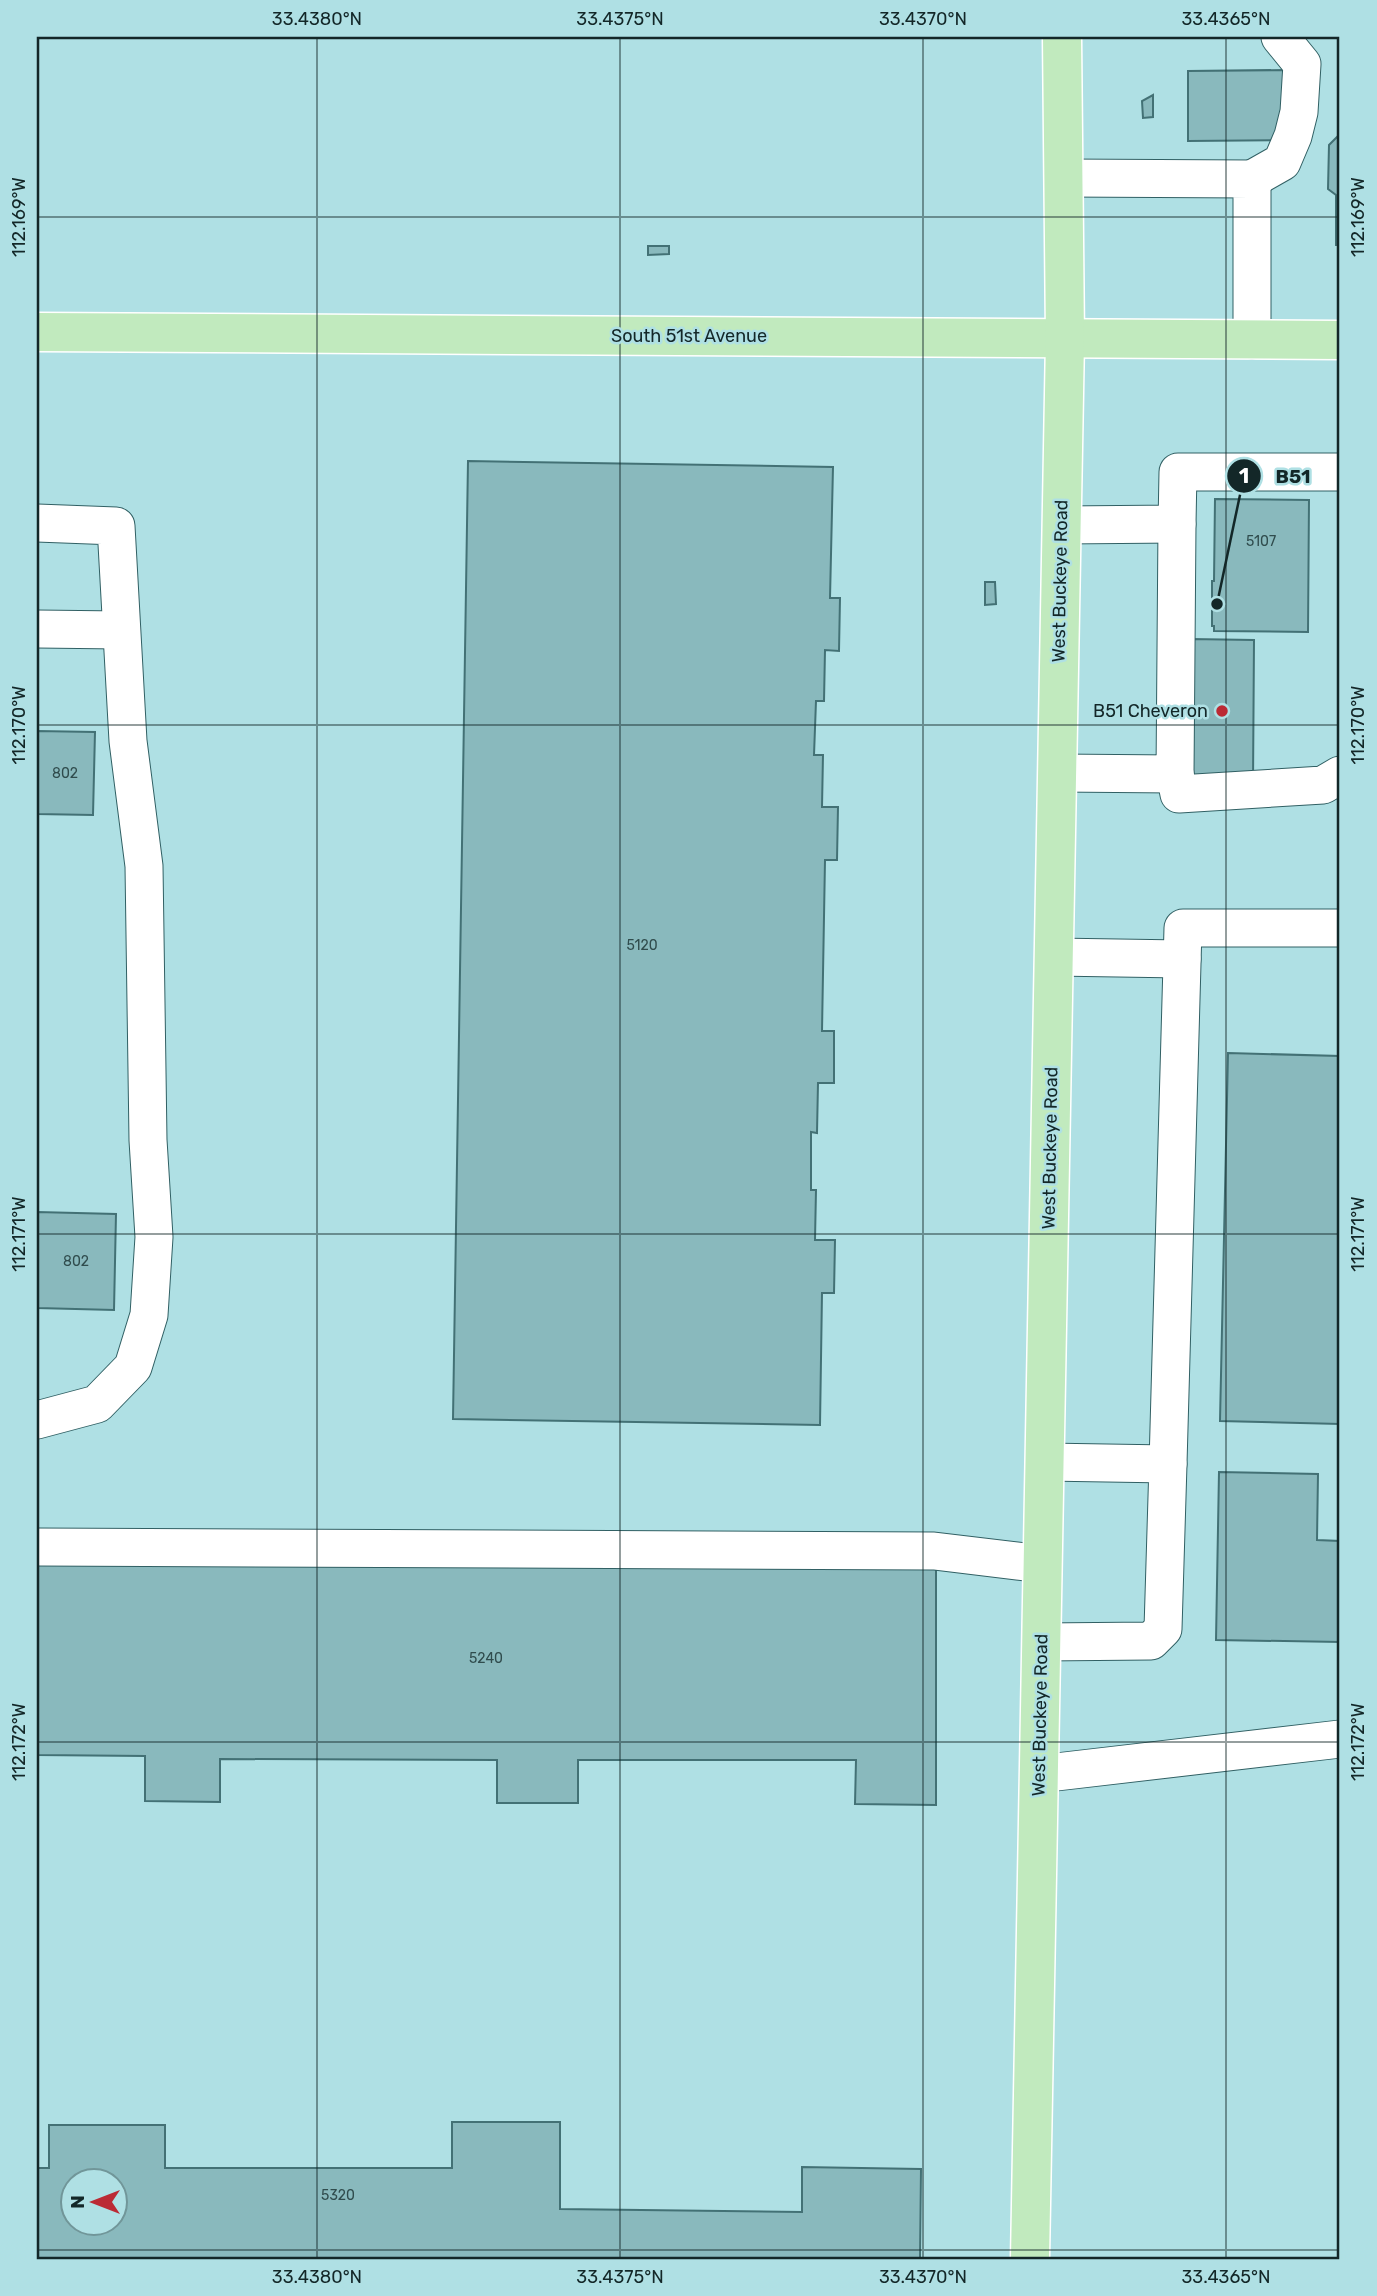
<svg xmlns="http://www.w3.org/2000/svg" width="1377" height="2296" font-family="Rubik,sans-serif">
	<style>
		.building { fill: #89b9bd; stroke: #437175; stroke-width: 2; fill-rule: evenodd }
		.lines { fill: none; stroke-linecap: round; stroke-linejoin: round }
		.minor-casing { stroke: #316064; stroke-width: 39 }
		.major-casing { stroke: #fff; stroke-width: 41 }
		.minor { stroke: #fff; stroke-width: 37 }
		.major { stroke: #c1eabe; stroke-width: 38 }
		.ticks { fill: none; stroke: #132728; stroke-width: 2; stroke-opacity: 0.45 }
		.poi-dot { fill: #bb2a34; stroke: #afe0e4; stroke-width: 2.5 }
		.labels { text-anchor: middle; stroke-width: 5; stroke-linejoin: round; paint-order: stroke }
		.number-label { font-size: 14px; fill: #304c4d }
		.street-label { font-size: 18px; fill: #132728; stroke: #afe0e4 }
		.poi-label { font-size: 18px; fill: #132728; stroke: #afe0e4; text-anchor: end }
		.leader { fill: none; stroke: #132728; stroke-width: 2.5 }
		.callout-dot { fill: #132728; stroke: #afe0e4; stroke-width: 2.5 }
		.mark-label { font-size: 21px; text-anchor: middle; font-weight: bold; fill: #fff }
		.callout-label { font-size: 19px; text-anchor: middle; font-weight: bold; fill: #132728; stroke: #afe0e4; stroke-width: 5; stroke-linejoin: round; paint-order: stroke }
		.neatline { fill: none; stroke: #132728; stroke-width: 2.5 }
		.ticks-label { font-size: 18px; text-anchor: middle; fill: #132728 }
	</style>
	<rect width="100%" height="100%" fill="#afe0e4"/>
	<g class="building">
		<polygon points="1284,70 1285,140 1188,141 1188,71"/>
		<polygon points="1153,95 1153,117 1143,118 1142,101"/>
		<polygon points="1340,134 1340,245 1336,245 1336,195 1328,189 1329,145"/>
		<polygon points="648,246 669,246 669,254 648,255"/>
		<polygon points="468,461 833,467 830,598 840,598 839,651 825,650 824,701 816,701 814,755 823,755 822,807 838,807 837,860 825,860 822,1031 834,1031 834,1083 818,1083 817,1133 811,1132 811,1190 816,1190 815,1240 835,1240 834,1293 822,1293 820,1425 453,1419"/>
		<polygon points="1215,499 1309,500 1308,632 1214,631 1214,626 1212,626 1212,581 1214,581"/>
		<polygon points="985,582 995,582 996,604 985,605"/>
		<polygon points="1190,639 1254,640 1253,784 1188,783"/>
		<polygon points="37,731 95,732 93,815 37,814"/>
		<polygon points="1228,1053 1340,1056 1340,1424 1220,1421"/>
		<polygon points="37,1212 116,1214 114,1310 37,1308"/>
		<polygon points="1219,1472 1318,1474 1317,1540 1340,1541 1340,1642 1216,1640"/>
		<polygon points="37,1558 936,1561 936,1805 855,1804 856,1760 578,1760 578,1803 497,1803 497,1760 220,1759 220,1802 145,1801 145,1756 37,1755"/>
		<path d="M 452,2122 L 560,2122 L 560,2209 L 802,2212 L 802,2167 L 921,2169 L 920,2259 L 37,2259 L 37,2168 L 49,2168 L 49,2125 L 165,2125 L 165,2168 L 452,2168 ZM 74,2180 L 116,2180 L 116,2222 L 74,2222 Z"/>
	</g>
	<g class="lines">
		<g class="minor-casing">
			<g id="minor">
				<polyline points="1063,178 1252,179 1252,340"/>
				<polyline points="1252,179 1282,162 1293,136 1299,112 1302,64 1280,37"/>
				<polyline points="37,523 116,526 128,741 144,866 148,1140 154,1237 149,1315 133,1367 97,1404 37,1420"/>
				<polyline points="1062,525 1177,524 1178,472 1340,472"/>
				<polyline points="37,629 121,630"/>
				<polyline points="1057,773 1175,774 1177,524"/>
				<polyline points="1175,774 1179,794 1323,785 1340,775"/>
				<polyline points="1054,957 1182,959"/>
				<polyline points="1168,1464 1183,928 1340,928"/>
				<polyline points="37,1547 934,1551 1043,1564"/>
				<polyline points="1042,1642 1151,1641 1163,1629 1168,1464 1045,1462"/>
				<polyline points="1039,1774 1340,1739"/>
			</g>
		</g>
		<g class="major-casing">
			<g id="major">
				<polyline points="37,332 1340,340"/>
				<polyline points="1030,2259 1065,339 1062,37"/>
			</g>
		</g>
		<use href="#minor" class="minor"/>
		<use href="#major" class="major"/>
	</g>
	<path class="ticks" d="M 317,37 L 317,2259M 620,37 L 620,2259M 923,37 L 923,2259M 1226,37 L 1226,2259M 37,217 L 1340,217M 37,725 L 1340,725M 37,1234 L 1340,1234M 37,1742 L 1340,1742M 37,2250 L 1340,2250"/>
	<circle class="poi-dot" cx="1222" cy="711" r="7"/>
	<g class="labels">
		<g class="number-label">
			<text x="1261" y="546">5107</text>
			<text x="65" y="778">802</text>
			<text x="642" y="950">5120</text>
			<text x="76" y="1266">802</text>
			<text x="486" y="1663">5240</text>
			<text x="338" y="2200">5320</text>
		</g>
		<g class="street-label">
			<text x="689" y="342">South 51st Avenue</text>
			<text transform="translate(1060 581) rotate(-89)" y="6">West Buckeye Road</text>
			<text transform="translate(1050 1148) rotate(-89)" y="6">West Buckeye Road</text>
			<text transform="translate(1040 1715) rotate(-89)" y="6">West Buckeye Road</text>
		</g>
		<g class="poi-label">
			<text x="1208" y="717">B51 Cheveron</text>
		</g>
	</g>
	<path class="leader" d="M1217 604L1244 476"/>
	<g class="callout-dot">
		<circle cx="1217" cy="604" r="7"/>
		<circle cx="1244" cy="476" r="18"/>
	</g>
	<g class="mark-label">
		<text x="1244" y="483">1</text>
	</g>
	<g class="callout-label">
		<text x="1293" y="483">B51</text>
	</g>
	<rect width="1377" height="2296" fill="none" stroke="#afe0e4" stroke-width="77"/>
	<g transform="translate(94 2202) rotate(270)"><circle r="33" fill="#afe0e4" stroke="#719699" stroke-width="2"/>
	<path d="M0-5L12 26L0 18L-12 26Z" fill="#bb2a34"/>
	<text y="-10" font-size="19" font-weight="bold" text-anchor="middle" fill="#132728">N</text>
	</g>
	<rect x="38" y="38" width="1300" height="2220" class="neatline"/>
	<g class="ticks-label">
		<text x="317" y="25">33.4380°N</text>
		<text x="620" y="25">33.4375°N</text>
		<text x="923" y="25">33.4370°N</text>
		<text x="1226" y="25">33.4365°N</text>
		<text transform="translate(1358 217) rotate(-90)" y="6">112.169°W</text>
		<text transform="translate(19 217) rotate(-90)" y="6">112.169°W</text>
		<text transform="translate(1358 725) rotate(-90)" y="6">112.170°W</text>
		<text transform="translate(19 725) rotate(-90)" y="6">112.170°W</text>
		<text transform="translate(1358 1234) rotate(-90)" y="6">112.171°W</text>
		<text transform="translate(19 1234) rotate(-90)" y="6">112.171°W</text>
		<text transform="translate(19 1742) rotate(-90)" y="6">112.172°W</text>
		<text transform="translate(1358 1742) rotate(-90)" y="6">112.172°W</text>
		<text x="317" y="2283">33.4380°N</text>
		<text x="620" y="2283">33.4375°N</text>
		<text x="923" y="2283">33.4370°N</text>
		<text x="1226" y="2283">33.4365°N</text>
	</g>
</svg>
